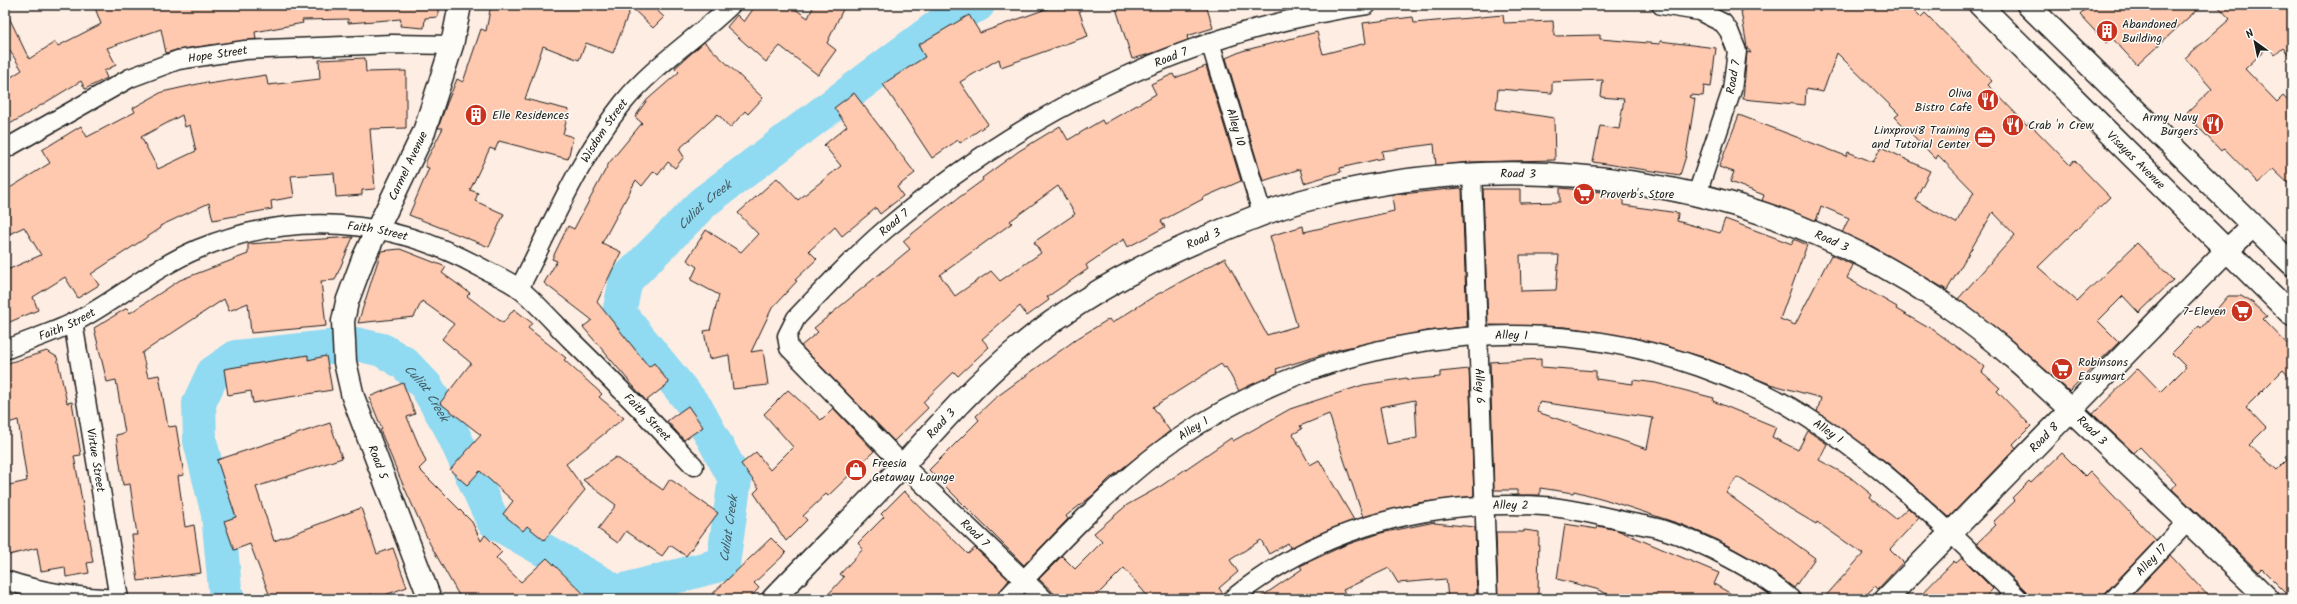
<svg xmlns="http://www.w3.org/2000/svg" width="2297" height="604" font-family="Kalam,sans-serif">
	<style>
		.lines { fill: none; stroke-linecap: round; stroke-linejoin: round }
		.river { stroke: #90daf2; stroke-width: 34 }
		.building { fill: #ffc9b0; stroke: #1c1c1c; fill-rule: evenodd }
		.street-casing { stroke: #1c1c1c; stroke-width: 21 }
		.secondary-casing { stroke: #1c1c1c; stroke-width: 25 }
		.street { stroke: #fdfcf7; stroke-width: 18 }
		.secondary { stroke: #fdfcf7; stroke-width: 22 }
		.labels { text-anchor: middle; stroke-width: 3; stroke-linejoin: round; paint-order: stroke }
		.poi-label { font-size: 12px; fill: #1c1c1c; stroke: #fdfcf7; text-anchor: start }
		.street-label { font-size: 12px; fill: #1c1c1c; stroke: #fdfcf7 }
		.water-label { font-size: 13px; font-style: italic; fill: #455e67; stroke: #fdfcf7 }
	</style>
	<rect width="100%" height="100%" fill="#feede2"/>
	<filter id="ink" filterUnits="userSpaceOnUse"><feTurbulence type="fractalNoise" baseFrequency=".025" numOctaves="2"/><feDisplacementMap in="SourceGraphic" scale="8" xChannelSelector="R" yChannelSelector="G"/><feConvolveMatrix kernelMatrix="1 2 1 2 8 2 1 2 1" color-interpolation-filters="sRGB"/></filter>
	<g filter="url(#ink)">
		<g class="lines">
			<path class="river" id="s1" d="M 228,599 L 225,589 L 218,514 L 200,441 L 199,403 L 213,373 L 236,357 L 356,344 L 382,350 L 404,363 L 426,386 L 449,425 L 493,521 L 617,592 L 723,564 L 735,479 L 697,409 L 619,313 L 626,280 L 705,201 L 950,17 L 978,5"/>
		</g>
		<g class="building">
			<polygon points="94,5 438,5 438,17 425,18 424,28 400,26 401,19 348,23 348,19 302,20 303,23 255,32 256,39 176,50 166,53 161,29 107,48 116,65 104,71 107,78 85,89 81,81 5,127 5,81 22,70 5,43 5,9 29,59 55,42 58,46 101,24"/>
			<polygon points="491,5 651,5 664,17 653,28 631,7 613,53 586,43 579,60 543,46 525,99 569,110 563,134 573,137 568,159 499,141 495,150 490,148 470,190 478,193 475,201 504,214 489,247 409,215 429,168 426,167 426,161 443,128 438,128 447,103 457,79 463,82 481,29 486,31"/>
			<polygon points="756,5 789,5 808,18 814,5 845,5 827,43 836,50 818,75 780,46 766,62 727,27 737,15 744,22"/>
			<polygon points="1057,5 1077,5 1088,36 1001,67 999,59 960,82 988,124 960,143 958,140 932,158 883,84 925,57 918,45 969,15 980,33"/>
			<polygon points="1115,5 1206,5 1213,28 1187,36 1188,40 1153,53 1132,59"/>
			<polygon points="1740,5 1909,5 1921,17 1925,13 1992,81 1988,85 2027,125 2029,123 2070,165 2074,160 2110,197 2038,267 2077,301 2137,243 2173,280 2139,313 2123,296 2098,321 2119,342 2069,391 2009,338 1958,299 2015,235 1993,212 1947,290 1872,246 1842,233 1849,218 1821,206 1816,221 1762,201 1764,195 1730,182 1734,172 1719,167 1739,115 1846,156 1848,152 1873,162 1881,147 1930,171 1915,200 1956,223 1974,192 1938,155 1936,159 1895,117 1899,114 1837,53 1823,92 1806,89 1805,105 1743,99 1747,52 1751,53 1747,47"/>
			<polygon points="2090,5 2202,5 2137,65 2112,38 2106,43 2080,15"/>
			<polygon points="2217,5 2292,5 2292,58 2283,48 2275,55 2268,47 2245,69 2277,102 2283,96 2292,105 2292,187 2273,169 2258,183 2224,148 2221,151 2186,114 2212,89 2185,58 2230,19"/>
			<polygon points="1503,15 1504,23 1553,21 1554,36 1600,35 1600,39 1660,44 1660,41 1716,48 1711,87 1704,86 1703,96 1690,95 1689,97 1695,99 1686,156 1680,175 1593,162 1600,126 1619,129 1624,99 1601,97 1603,80 1552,82 1552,93 1498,89 1496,109 1554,118 1555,160 1470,162 1436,166 1434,144 1382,151 1383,158 1340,168 1341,172 1304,183 1300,169 1263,181 1226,58 1242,51 1317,32 1323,54 1366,43 1363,23 1413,17 1414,23"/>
			<polygon points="704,42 763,98 748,114 745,111 730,128 718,114 679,149 684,157 675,168 668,162 658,175 654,171 642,186 636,180 602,243 621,252 597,302 649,367 654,363 669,383 646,401 583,327 592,320 544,283 557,261 552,259 568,226 574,229 609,163 642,123 635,117 647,100 679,72 675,68"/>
			<path d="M 365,58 L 366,72 L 406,71 L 406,128 L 370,129 L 375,189 L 362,190 L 362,195 L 336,197 L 334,173 L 291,176 L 294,197 L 271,201 L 272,209 L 213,220 L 209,203 L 160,226 L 161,228 L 91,274 L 99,285 L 78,298 L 65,277 L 33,297 L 38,310 L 5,324 L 5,271 L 41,255 L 24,227 L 5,236 L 5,191 L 50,163 L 42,150 L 81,126 L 87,137 L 135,112 L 133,108 L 162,92 L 207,82 L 208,84 L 266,75 L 268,85 L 320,79 L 319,60 ZM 182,115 L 185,127 L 190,125 L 196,151 L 158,169 L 141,137 Z"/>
			<path d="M 1206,66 L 1241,181 L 1202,198 L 1203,199 L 1161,221 L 1165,227 L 1128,247 L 1124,239 L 1086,265 L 1088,269 L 1047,297 L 1049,300 L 1027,316 L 1020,306 L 982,339 L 989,347 L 958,376 L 954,372 L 923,402 L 928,408 L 894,441 L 801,346 L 818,332 L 814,328 L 910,249 L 903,241 L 942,210 L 983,180 L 982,178 L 1019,151 L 1060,126 L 1068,140 L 1102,120 L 1104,124 L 1156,94 L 1151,84 L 1173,74 L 1175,78 ZM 1058,186 L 1075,214 L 1034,242 L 1041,253 L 1000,281 L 991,271 L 955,296 L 940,275 L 1012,223 L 1010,221 Z"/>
			<polygon points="854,93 915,173 897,187 903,196 880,214 876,208 842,236 835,227 809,251 817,259 795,280 797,281 772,308 751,352 763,350 768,385 733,389 729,355 709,359 704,331 710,330 719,295 691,280 697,267 687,260 706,230 741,252 758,234 738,213 777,178 798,200 841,166 824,145 847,126 834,108"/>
			<polygon points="1460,188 1462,189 1467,327 1427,331 1340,349 1276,369 1278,373 1239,391 1226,367 1224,368 1221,364 1153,407 1170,431 1110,478 1093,495 1066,516 1068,519 1024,565 929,470 979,420 976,416 995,398 1078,338 1109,319 1112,323 1156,295 1225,258 1267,335 1297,326 1270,236 1303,226 1304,232 1394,211 1392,195"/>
			<path d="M 1560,188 L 1623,194 L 1623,205 L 1678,213 L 1677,221 L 1720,233 L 1725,219 L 1792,244 L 1794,239 L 1807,245 L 1780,319 L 1795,325 L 1831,255 L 1853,265 L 1847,278 L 1897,307 L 1896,309 L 1927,327 L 1928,326 L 1985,367 L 1982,372 L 2000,388 L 1997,391 L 2031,426 L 2013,444 L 2016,448 L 1949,517 L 1889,464 L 1817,412 L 1821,398 L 1770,384 L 1703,357 L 1635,338 L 1566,327 L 1488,325 L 1483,189 L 1520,189 L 1520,203 L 1560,202 ZM 1520,255 L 1559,255 L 1556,290 L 1521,291 Z"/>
			<polygon points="353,237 335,280 321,281 326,326 251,333 248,303 229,311 224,299 142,353 148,377 159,375 168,427 176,426 184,475 178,476 185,527 194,525 201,573 138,581 132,535 137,535 130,484 123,485 116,435 125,433 116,380 107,382 94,328 127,308 130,313 180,280 248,254 248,244"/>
			<polygon points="400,249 446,267 442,273 470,293 467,296 503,323 514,309 532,323 528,328 566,358 564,360 602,394 599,397 624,418 566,464 585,490 544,540 527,526 523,531 503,514 513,501 480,471 467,485 450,470 481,435 440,403 471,363 442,339 454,324 422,301 414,317 358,323 381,251"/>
			<polygon points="2228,296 2241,296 2253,303 2267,316 2263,319 2292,349 2292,380 2283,370 2246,407 2266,428 2249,445 2277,470 2292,455 2292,599 2262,569 2259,572 2172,489 2176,484 2140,447 2134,453 2093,414 2138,368 2161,392 2186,367 2172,353 2199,326 2201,328"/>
			<polygon points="47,351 57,357 67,403 72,402 81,455 74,456 93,562 87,563 89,573 66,577 65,567 41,571 37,548 5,556 5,486 27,481 18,420 5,424 5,364"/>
			<polygon points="308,355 308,360 326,356 332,390 253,403 251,391 228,395 224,369"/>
			<path d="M 1541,359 L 1541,367 L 1596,371 L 1596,379 L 1633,384 L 1633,380 L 1656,383 L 1714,398 L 1713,401 L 1776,427 L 1772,437 L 1798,450 L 1808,431 L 1827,444 L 1819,460 L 1850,477 L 1872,495 L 1870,498 L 1896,519 L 1908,508 L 1919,518 L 1890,549 L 1903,562 L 1878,589 L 1875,586 L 1862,599 L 1823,599 L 1863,554 L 1817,522 L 1816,524 L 1737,477 L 1726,493 L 1815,558 L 1794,588 L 1753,560 L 1718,540 L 1683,525 L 1604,499 L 1574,491 L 1573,493 L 1540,488 L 1540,495 L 1517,495 L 1517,490 L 1494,490 L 1490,362 ZM 1539,402 L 1653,418 L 1647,449 L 1537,412 Z"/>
			<path d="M 1469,369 L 1474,496 L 1417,503 L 1363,517 L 1329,414 L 1300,426 L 1302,429 L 1293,434 L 1310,465 L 1319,460 L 1354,520 L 1290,548 L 1288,543 L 1269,554 L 1261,540 L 1230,560 L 1238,572 L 1219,588 L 1223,594 L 1222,599 L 1150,599 L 1124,568 L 1093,599 L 1060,599 L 1039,579 L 1062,556 L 1075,569 L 1102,542 L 1094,533 L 1127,505 L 1161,486 L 1231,438 L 1233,441 L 1290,409 L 1363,385 L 1407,378 L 1407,380 L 1440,377 L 1440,372 ZM 1415,400 L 1417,438 L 1387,444 L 1380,407 Z"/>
			<polygon points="403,383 415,414 407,417 426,462 419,469 472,522 481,541 485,535 502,552 496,558 521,582 547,558 589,599 461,599 430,544 400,478 380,430 382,429 369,397"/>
			<polygon points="788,390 821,420 833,408 874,451 828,496 826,494 803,516 807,520 786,541 754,493 759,488 741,464 756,452 770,470 793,447 764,414"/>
			<polygon points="688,406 703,427 684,440 667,421"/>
			<polygon points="330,423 342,458 256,487 274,541 361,508 377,554 393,548 407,587 374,599 372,594 359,599 271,599 250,544 234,550 224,521 236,517 217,460"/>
			<polygon points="2062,453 2085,476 2090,471 2156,540 2106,592 2104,599 2030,599 2026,591 1977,543 1996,525 1993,522 2015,501 2012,498 2029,481 2031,483"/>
			<polygon points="616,457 663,490 670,479 718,513 686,556 670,545 662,556 626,531 618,543 598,529 616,505 583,480"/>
			<polygon points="904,491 968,554 975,548 1009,580 994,599 824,599 844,577 840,574 863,549 858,543 884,517 881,514"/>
			<polygon points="1435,522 1434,523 1475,527 1477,599 1448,599 1446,579 1398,583 1389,568 1343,590 1348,599 1258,599 1302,569 1300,566 1343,546 1381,533"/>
			<polygon points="1565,524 1597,529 1598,526 1617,530 1719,573 1714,584 1740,599 1619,599 1596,589 1557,579"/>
			<polygon points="1524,530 1539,532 1538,599 1498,599 1496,532 1524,532"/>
			<polygon points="771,538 786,553 754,583 759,588 749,599 707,599"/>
			<polygon points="2170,555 2211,599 2128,599"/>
			<polygon points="1962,558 1993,589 1983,599 1917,599 1954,561 1956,563"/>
		</g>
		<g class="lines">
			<g class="street-casing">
				<g id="street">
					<polyline points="1661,5 1699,11 1723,23 1729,31 1737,51 1732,90 1697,194"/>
					<path id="s2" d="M 1210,42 L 1262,213"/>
					<path id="s3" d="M 5,149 L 130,78 L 178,60 L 245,50 L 392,44 L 452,45"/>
					<path id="s4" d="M 1472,173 L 1488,599"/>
					<path id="s5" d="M 519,289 C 551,227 579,158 623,103 C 654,65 696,39 731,5"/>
					<path id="s6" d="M 73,322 L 119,599"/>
					<path id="s7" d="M 5,350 C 27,341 51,333 73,323 C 116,301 153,268 198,249 C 292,210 390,218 478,266 C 492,274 509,280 521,290 C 539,305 555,324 572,341 C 614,382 654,423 694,466"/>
					<path d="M 5,580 C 44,593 78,597 119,599"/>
					<path id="s8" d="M 1006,599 C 1056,546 1115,482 1174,441 C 1327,335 1525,305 1700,367 C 1732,379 1764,391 1792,408 C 1878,459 1948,530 2019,599"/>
					<path id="s9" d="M 1044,599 L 903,465 L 789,348 L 787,336 L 796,318 C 825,288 854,256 886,229 C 1023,112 1188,31 1367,5"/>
					<path id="s10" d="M 1232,599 C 1320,527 1430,499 1543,506 C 1569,508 1597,515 1623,521 C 1637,524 1651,526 1664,530 C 1703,542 1761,572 1791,599"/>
					<path id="s11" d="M 2114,599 L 2188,521"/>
				</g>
			</g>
			<g class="secondary-casing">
				<g id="secondary">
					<path id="s12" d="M 1980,5 L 2292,315"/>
					<polyline points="2028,5 2292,264"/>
					<path id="s13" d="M 430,599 L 353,397 L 345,362 L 343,321 L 347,302 L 363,259 L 424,132 L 452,45 L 460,5"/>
					<path id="s14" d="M 773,599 C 816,554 861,510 904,464 C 940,424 975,384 1017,349 C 1074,301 1140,265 1209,236 C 1242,222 1275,208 1310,199 C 1520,145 1754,176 1937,299 C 1997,339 2048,388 2100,438 C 2156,491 2213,545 2268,599"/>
					<path id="s15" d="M 1886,599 L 2227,250 L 2253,226"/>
				</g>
			</g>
			<use href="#street" class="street"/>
			<use href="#secondary" class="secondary"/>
		</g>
	</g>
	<defs>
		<g id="building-disc" transform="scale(1.15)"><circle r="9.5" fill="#c8321e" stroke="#fdfcf7"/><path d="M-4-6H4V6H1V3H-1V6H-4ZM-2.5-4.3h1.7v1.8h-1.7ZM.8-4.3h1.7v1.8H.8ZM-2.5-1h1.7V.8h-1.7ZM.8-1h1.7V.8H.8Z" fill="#fff"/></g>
		<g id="restaurant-disc" transform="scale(1.15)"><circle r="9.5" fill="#c8321e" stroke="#fdfcf7"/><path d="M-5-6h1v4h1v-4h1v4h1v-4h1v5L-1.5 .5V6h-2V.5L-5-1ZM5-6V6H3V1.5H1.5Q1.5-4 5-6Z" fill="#fff"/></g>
		<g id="office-disc" transform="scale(1.15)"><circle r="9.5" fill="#c8321e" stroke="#fdfcf7"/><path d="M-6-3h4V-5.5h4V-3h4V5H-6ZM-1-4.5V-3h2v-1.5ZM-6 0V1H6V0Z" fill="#fff"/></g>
		<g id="supermarket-disc" transform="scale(1.15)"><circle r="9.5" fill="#c8321e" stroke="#fdfcf7"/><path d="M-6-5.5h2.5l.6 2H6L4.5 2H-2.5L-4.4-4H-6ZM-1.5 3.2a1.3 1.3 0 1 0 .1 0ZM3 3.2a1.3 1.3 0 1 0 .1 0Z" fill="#fff"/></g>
		<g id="shop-disc" transform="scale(1.15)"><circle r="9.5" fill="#c8321e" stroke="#fdfcf7"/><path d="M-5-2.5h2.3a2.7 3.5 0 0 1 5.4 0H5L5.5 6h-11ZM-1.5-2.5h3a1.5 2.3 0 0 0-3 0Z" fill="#fff"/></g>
	</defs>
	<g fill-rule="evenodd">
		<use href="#building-disc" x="2107" y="31"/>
		<use href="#restaurant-disc" x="1988" y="100"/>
		<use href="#building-disc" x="476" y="115"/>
		<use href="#restaurant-disc" x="2213" y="124"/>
		<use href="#restaurant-disc" x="2013" y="125"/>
		<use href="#office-disc" x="1985" y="137"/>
		<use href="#supermarket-disc" x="1584" y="194"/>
		<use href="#supermarket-disc" x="2242" y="311"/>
		<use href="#supermarket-disc" x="2062" y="369"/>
		<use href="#shop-disc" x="856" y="470"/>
	</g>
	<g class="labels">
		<g class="poi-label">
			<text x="2122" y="28">Abandoned<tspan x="2122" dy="14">Building</tspan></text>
			<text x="1972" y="97" text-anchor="end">Oliva<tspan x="1972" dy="14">Bistro Cafe</tspan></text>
			<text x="492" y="119">Elle Residences</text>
			<text x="2198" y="121" text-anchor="end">Army Navy<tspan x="2198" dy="14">Burgers</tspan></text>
			<text x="2028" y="129">Crab 'n Crew</text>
			<text x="1970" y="134" text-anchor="end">Linxprovi8 Training<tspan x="1970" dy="14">and Tutorial Center</tspan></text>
			<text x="1600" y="198">Proverb's Store</text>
			<text x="2226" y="315" text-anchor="end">7-Eleven</text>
			<text x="2078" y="366">Robinsons<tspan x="2078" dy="14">Easymart</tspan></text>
			<text x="872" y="467">Freesia<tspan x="872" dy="14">Getaway Lounge</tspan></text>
		</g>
		<g class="street-label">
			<text dy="4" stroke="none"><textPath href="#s3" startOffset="235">Hope Street</textPath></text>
			<text dy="4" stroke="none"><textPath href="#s9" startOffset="851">Road 7</textPath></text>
			<text transform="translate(1733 77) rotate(-80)" y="4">Road 7</text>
			<text dy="4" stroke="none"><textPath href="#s2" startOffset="89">Alley 10</textPath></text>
			<text dy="4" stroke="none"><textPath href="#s5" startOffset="180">Wisdom Street</textPath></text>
			<text dy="4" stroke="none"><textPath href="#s12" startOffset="220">Visayas Avenue</textPath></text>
			<text dy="4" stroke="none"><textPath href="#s13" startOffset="462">Carmel Avenue</textPath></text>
			<text dy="4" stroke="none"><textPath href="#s14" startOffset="891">Road 3</textPath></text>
			<text dy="4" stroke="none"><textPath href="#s9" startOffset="527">Road 7</textPath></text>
			<text dy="4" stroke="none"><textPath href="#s7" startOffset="402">Faith Street</textPath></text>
			<text dy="4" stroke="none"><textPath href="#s14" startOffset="567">Road 3</textPath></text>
			<text dy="4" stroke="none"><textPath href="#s14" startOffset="1214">Road 3</textPath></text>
			<text dy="4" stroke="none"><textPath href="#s7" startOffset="67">Faith Street</textPath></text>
			<text dy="4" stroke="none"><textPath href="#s8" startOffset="590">Alley 1</textPath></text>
			<text dy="4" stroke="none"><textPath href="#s4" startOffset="213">Alley 6</textPath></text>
			<text dy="4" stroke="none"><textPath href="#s7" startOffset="738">Faith Street</textPath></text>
			<text dy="4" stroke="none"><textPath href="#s14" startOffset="243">Road 3</textPath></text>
			<text dy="4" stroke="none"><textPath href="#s8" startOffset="254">Alley 1</textPath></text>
			<text dy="4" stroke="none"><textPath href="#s8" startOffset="926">Alley 1</textPath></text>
			<text dy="4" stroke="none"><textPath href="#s14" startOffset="1538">Road 3</textPath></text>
			<text dy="4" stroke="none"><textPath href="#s15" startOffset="226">Road 8</textPath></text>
			<text dy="4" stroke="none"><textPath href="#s6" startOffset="140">Virtue Street</textPath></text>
			<text transform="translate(378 462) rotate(69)" y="4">Road 5</text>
			<text dy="4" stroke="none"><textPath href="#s10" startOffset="300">Alley 2</textPath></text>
			<text transform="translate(975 533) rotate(44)" y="4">Road 7</text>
			<text dy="4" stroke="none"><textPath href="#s11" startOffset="54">Alley 17</textPath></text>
		</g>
		<g class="water-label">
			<text dy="5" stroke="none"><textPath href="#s1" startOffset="1300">Culiat Creek</textPath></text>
			<text dy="5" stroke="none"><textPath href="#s1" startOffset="471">Culiat Creek</textPath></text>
			<text dy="5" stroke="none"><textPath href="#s1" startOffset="904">Culiat Creek</textPath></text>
		</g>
	</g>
	<rect width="2297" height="604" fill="none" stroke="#fdfcf7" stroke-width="20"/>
	<rect x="10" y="10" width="2277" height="584" fill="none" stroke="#1c1c1c" stroke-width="1.5" filter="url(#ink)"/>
	<g transform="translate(2255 42) rotate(327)" stroke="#fdfcf7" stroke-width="3" paint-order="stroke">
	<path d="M0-3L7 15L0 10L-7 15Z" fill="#1c1c1c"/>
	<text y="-6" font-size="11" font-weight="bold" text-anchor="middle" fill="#1c1c1c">N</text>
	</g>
</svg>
